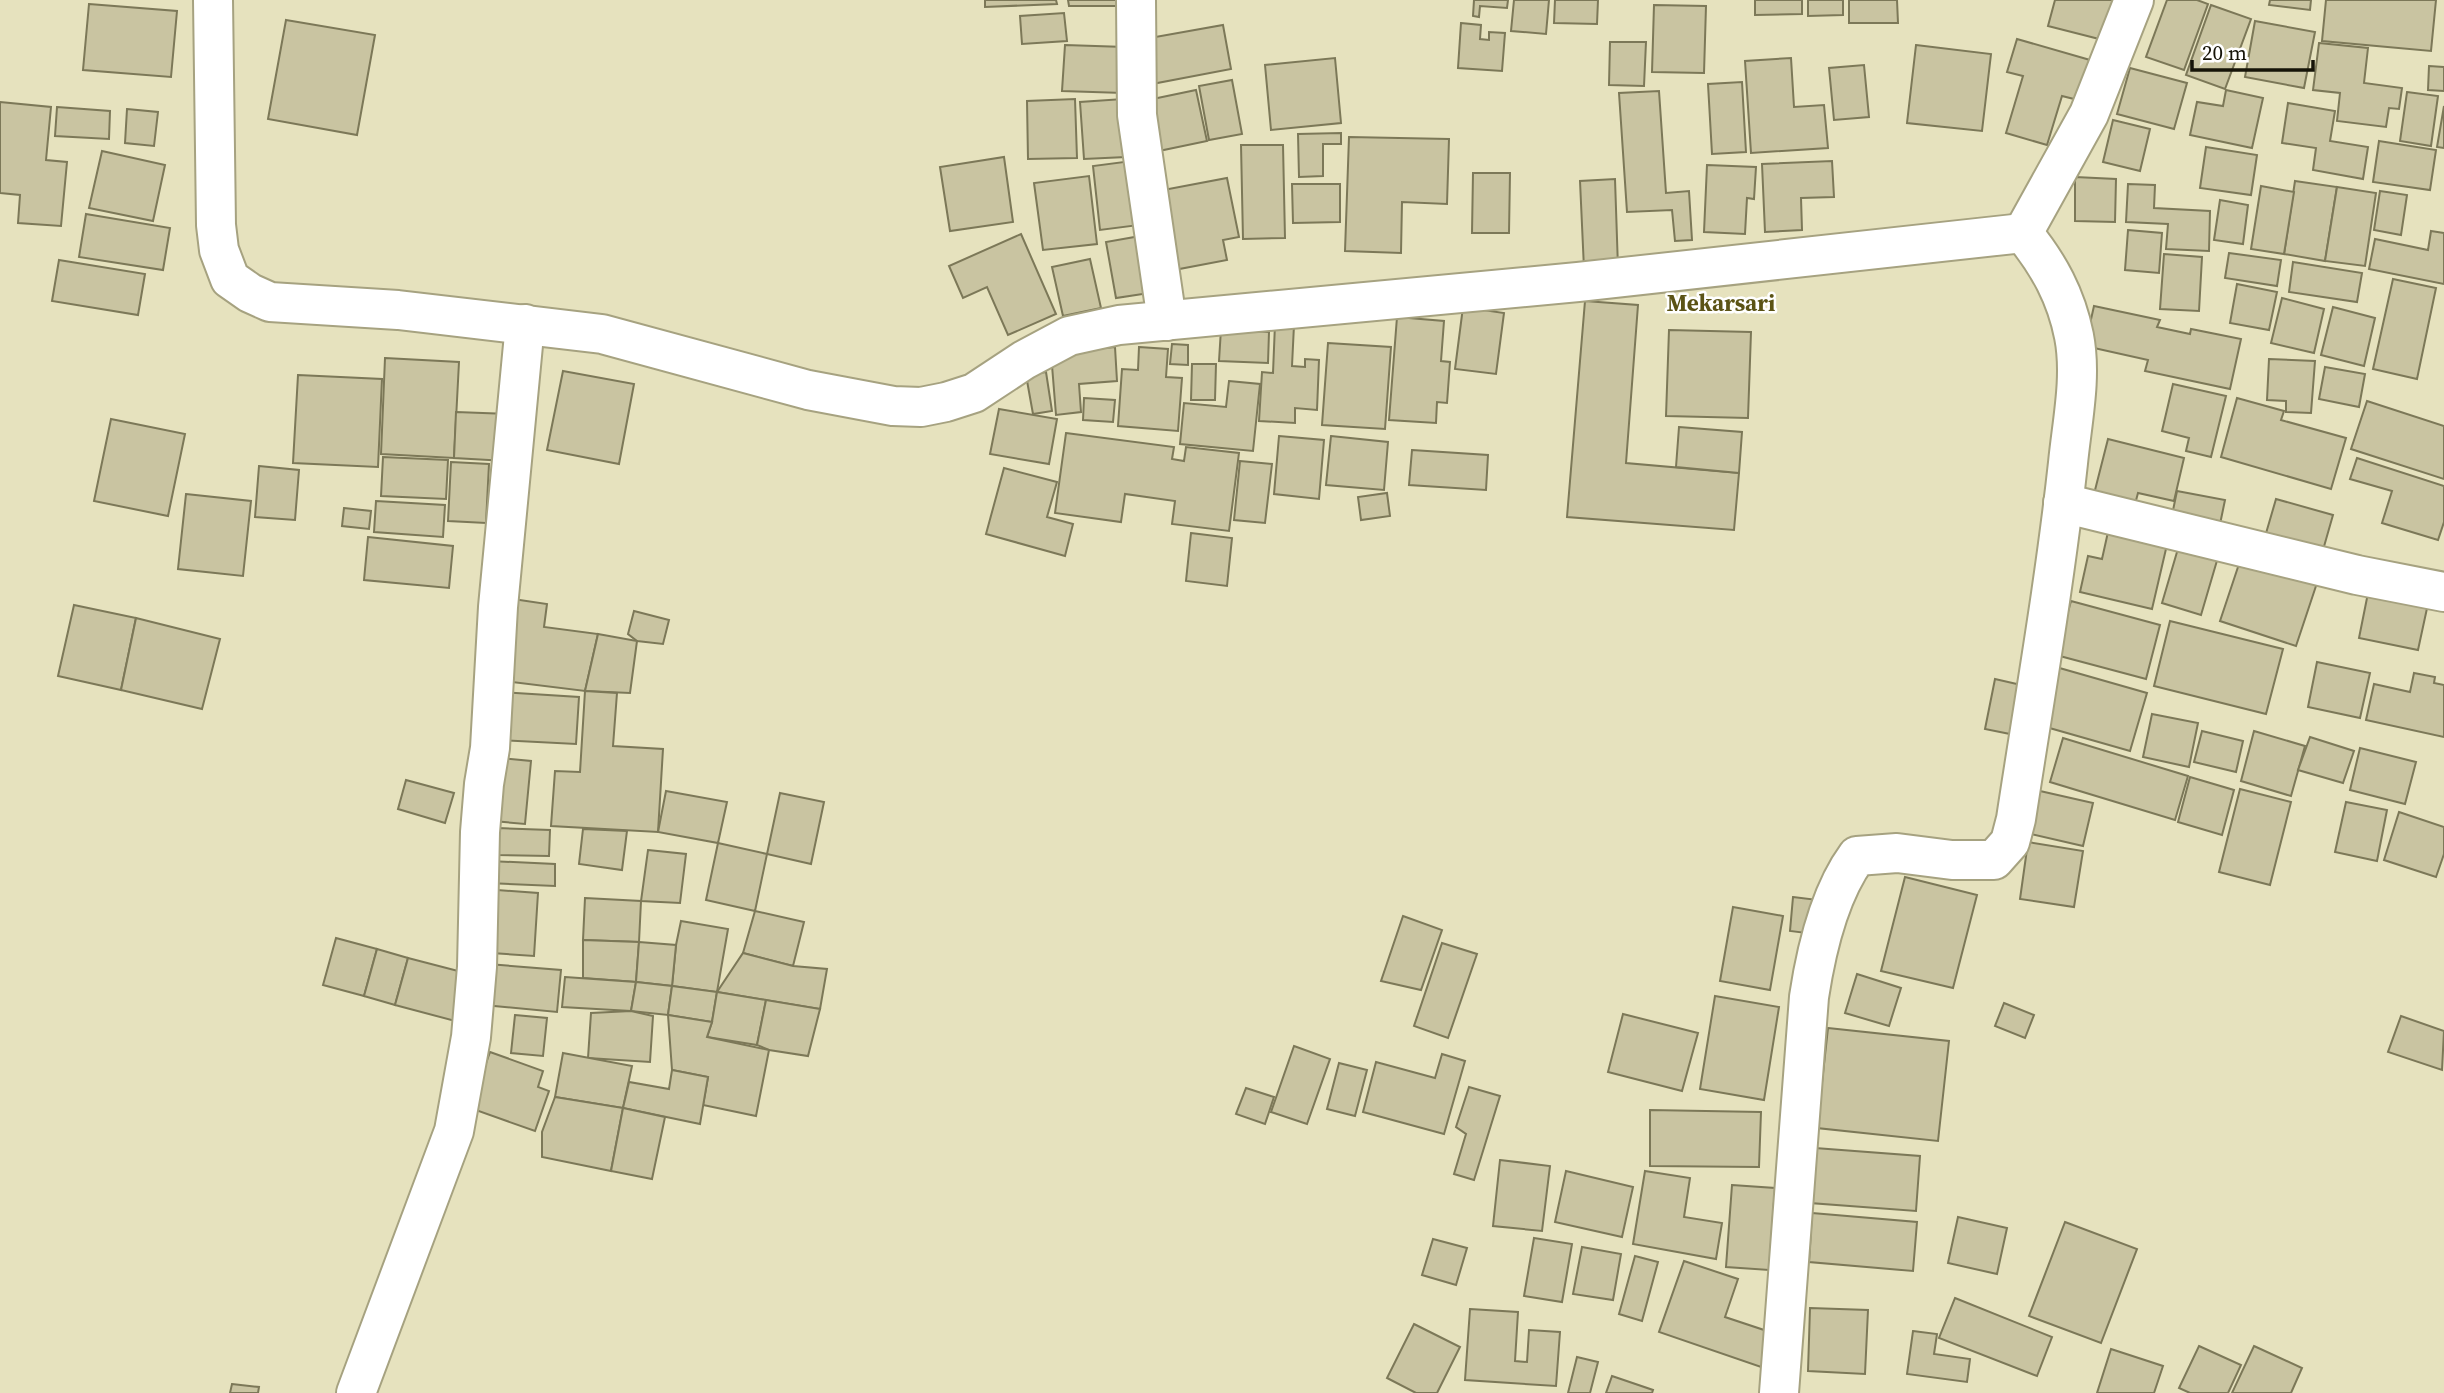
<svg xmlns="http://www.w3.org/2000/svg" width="2444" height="1393" font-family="'Source Serif 4',serif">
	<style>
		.building { fill: #c9c4a1; stroke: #7c7858; stroke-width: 2 }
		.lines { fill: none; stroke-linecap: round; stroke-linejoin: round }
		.minor-casing { stroke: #a6a280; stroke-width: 42 }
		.minor { stroke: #fff; stroke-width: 38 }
		.labels { text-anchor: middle; stroke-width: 5; stroke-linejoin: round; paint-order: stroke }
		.quarter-label { font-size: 23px; font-weight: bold; fill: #5b5315; stroke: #fff }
	</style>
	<rect width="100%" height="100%" fill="#e6e2be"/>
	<g class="building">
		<polygon points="985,0 1056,0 1057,4 985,7"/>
		<polygon points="1068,0 1129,0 1129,6 1069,6"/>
		<polygon points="1474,0 1508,0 1507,8 1480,6 1479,17 1473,16"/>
		<polygon points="1514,0 1549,0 1546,34 1511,31"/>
		<polygon points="1555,0 1598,0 1597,24 1554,23"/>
		<polygon points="1755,0 1802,0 1802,14 1755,15"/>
		<polygon points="1808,0 1843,0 1843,15 1808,16"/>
		<polygon points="1849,0 1897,0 1898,23 1849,23"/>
		<polygon points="2055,0 2113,0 2103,40 2048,26"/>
		<polygon points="2167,0 2197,0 2208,4 2184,70 2146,57"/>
		<polygon points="2270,0 2311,0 2310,10 2269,5"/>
		<polygon points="2326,0 2436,0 2431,51 2322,41"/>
		<polygon points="89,4 177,11 171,77 83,70"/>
		<polygon points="1654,5 1706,6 1704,73 1652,72"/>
		<polygon points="2211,5 2251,19 2225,89 2186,75"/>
		<polygon points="1064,13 1067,41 1022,44 1020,16"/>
		<polygon points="286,20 375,35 357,135 268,119"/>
		<polygon points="2255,21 2315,32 2304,88 2245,77"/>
		<polygon points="1461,23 1481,25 1480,39 1489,40 1489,32 1505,33 1502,71 1458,68"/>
		<polygon points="1223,25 1231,69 1152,84 1144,39"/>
		<polygon points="2017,39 2090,60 2078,100 2062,96 2047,145 2006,133 2023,76 2007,72"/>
		<polygon points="1610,42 1646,42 1644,86 1609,85"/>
		<polygon points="2319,43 2368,48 2364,83 2402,88 2399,109 2389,108 2386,127 2337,121 2340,93 2313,90"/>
		<polygon points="1065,45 1125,47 1123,93 1062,91"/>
		<polygon points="1916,45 1991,54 1982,131 1907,123"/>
		<polygon points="1335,58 1341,123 1271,130 1265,65"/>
		<polygon points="1791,58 1794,107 1824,105 1828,148 1751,153 1745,61"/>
		<polygon points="1864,65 1869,117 1834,120 1829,68"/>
		<polygon points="2429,66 2444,67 2444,91 2428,90"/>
		<polygon points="2130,68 2187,83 2174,129 2117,114"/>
		<polygon points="1232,80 1242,134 1209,140 1199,86"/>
		<polygon points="1742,82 1746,152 1712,154 1708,84"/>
		<polygon points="1196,90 1207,141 1154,152 1143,101"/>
		<polygon points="2226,90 2263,98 2252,148 2190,135 2197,102 2223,106"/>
		<polygon points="1659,91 1666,193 1689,191 1692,240 1675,241 1672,210 1627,212 1619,93"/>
		<polygon points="2407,92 2438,96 2431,146 2400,141"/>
		<polygon points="1075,99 1077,158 1028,159 1027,101"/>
		<polygon points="1123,99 1126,157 1084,159 1080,102"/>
		<polygon points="0,102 51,107 46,160 67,162 61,226 18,223 20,195 0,193"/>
		<polygon points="2288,103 2335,111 2330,141 2368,147 2363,179 2313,170 2316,148 2282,143"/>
		<polygon points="2444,106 2444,148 2437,147"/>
		<polygon points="57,107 110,111 109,139 55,136"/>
		<polygon points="127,109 158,112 154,146 125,143"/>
		<polygon points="2113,120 2150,129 2140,171 2103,162"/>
		<polygon points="1341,133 1341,144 1323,144 1323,176 1299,177 1298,134"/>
		<polygon points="1349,137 1449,139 1447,204 1402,202 1401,253 1345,251"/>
		<polygon points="2379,141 2436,150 2430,190 2373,182"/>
		<polygon points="1241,145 1283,145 1285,238 1243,239"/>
		<polygon points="2206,147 2257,155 2251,195 2200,188"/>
		<polygon points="102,151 165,165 153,221 89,208"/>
		<polygon points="1004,157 1013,222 950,231 940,167"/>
		<polygon points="1139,160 1147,224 1100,230 1093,166"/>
		<polygon points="1832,161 1834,197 1801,198 1802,230 1765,232 1762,164"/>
		<polygon points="1707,165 1756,167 1754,199 1747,198 1745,234 1704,232"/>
		<polygon points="1473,173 1510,173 1509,233 1472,233"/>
		<polygon points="1089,176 1097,244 1043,250 1034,183"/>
		<polygon points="2075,177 2116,179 2115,222 2075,221"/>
		<polygon points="1227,178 1239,237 1223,240 1227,260 1174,270 1158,191"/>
		<polygon points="1615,179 1618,268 1584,269 1580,181"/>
		<polygon points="2295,181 2337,187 2325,261 2284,254"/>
		<polygon points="1292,184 1340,184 1340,222 1293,223"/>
		<polygon points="2128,184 2155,185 2154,208 2210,211 2209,251 2166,249 2168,224 2126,222"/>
		<polygon points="2261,186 2294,192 2284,254 2251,249"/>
		<polygon points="2337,187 2376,193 2365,266 2325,261"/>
		<polygon points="2380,191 2407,195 2401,235 2374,230"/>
		<polygon points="2220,200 2248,205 2243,244 2214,240"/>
		<polygon points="86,214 170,228 163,270 79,257"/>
		<polygon points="2128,230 2162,233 2159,273 2125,270"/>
		<polygon points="2431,231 2444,233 2444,284 2369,269 2375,239 2428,250"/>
		<polygon points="1021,234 1056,314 1008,335 987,287 963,298 949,266"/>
		<polygon points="1146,235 1156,292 1116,298 1106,242"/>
		<polygon points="2229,253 2281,260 2277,286 2225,278"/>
		<polygon points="2164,254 2202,257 2199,311 2160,309"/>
		<polygon points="1090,259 1101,308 1063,316 1052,267"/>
		<polygon points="59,260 145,274 138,315 52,301"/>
		<polygon points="2293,262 2362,273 2357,302 2289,292"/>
		<polygon points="2393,279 2436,288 2417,379 2373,369"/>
		<polygon points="2237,284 2277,292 2269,330 2230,323"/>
		<polygon points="2282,298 2324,309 2314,353 2271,343"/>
		<polygon points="1585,301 1638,305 1626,463 1739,473 1734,530 1567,517"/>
		<polygon points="2094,306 2160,320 2157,327 2190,334 2191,329 2241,339 2230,389 2145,371 2148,360 2085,346"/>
		<polygon points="1463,307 1504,313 1496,374 1455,369"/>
		<polygon points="2333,307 2375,318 2364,366 2321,355"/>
		<polygon points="1397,317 1444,321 1441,361 1450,362 1447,403 1437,402 1436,423 1389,420"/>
		<polygon points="1275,324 1294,325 1292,366 1305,367 1305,359 1319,360 1317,410 1295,408 1295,423 1259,421 1262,372 1273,373"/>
		<polygon points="1221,329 1269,332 1268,363 1219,361"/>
		<polygon points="1669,330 1751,332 1748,418 1666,416"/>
		<polygon points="1328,343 1391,347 1385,429 1322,425"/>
		<polygon points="1172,344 1188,345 1188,365 1170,364"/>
		<polygon points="1115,347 1117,381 1079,384 1081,412 1056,415 1051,353"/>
		<polygon points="1139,347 1168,349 1166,377 1182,378 1178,431 1118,426 1122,369 1138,370"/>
		<polygon points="385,358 459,362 454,458 381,454"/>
		<polygon points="2269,359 2315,361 2311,413 2286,412 2286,401 2267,400"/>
		<polygon points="1192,364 1216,364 1215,400 1191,400"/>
		<polygon points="2325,367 2365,374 2359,407 2319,399"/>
		<polygon points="563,371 634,384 619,464 547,450"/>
		<polygon points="1046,372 1052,411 1033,414 1026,375"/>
		<polygon points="298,375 382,379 378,467 293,463"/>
		<polygon points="1229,381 1260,384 1253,451 1180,444 1184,403 1226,407"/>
		<polygon points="2173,384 2226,396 2211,457 2186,451 2189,438 2162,431"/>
		<polygon points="1084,398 1115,400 1113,422 1083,420"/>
		<polygon points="2237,398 2284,411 2281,420 2346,438 2331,489 2221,457"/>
		<polygon points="2367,401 2444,426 2444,479 2351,449"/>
		<polygon points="999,409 1057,419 1049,464 990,454"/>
		<polygon points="456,412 509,414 506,461 454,458"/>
		<polygon points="111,419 185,434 168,516 94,501"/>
		<polygon points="1679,427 1742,432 1739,473 1676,467"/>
		<polygon points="1066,433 1174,447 1172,459 1184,461 1186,447 1239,453 1229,531 1172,524 1175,501 1125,494 1121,522 1055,513"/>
		<polygon points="1279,436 1324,440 1319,499 1274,494"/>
		<polygon points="1331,436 1388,442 1384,490 1326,485"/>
		<polygon points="2108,439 2184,458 2174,501 2138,493 2134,508 2093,498"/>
		<polygon points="1412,450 1488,455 1486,490 1409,485"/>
		<polygon points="383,457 448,460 446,499 381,496"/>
		<polygon points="2357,458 2444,486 2444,522 2438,540 2382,523 2392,491 2350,479"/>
		<polygon points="1240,461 1272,464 1265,523 1234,520"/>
		<polygon points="451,462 489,464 486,523 448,521"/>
		<polygon points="259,466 299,470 295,520 255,517"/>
		<polygon points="1004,468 1057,482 1047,517 1073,524 1065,556 986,534"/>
		<polygon points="2177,491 2225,500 2219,529 2171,520"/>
		<polygon points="1387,493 1390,516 1361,520 1358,497"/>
		<polygon points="186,494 251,501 243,576 178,569"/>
		<polygon points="2276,499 2333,515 2319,564 2262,547"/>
		<polygon points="376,501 445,505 443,537 374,532"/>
		<polygon points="344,508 371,511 369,529 342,526"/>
		<polygon points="2110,523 2169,536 2152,609 2080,592 2088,556 2102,559"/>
		<polygon points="1191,533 1232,538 1227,586 1186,581"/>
		<polygon points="2182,535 2221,547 2201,615 2162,603"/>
		<polygon points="368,537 453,546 449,588 364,580"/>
		<polygon points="2243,552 2319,577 2296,646 2220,621"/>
		<polygon points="2369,588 2429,599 2418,650 2359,638"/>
		<polygon points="513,599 547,604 544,627 598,634 585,691 503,681"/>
		<polygon points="2071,601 2160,625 2146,679 2056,655"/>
		<polygon points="74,605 136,618 121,690 58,676"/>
		<polygon points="634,611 669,620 663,644 637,641 628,634"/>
		<polygon points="136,618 220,639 202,709 121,690"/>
		<polygon points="2170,621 2283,649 2266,714 2154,686"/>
		<polygon points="598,634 637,641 630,693 585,691"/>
		<polygon points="2317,662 2370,673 2360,718 2308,707"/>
		<polygon points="2056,667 2147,693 2130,751 2039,725"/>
		<polygon points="2414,673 2435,677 2434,683 2444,685 2444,737 2366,720 2374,684 2410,692"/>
		<polygon points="1995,679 2030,687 2020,736 1985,729"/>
		<polygon points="585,691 617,693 613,746 663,749 658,832 551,826 555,771 580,772"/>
		<polygon points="501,692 579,697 576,744 499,740"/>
		<polygon points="2152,714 2198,723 2189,767 2143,757"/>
		<polygon points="2202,731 2243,741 2236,772 2194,762"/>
		<polygon points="2254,731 2305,746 2291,796 2241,781"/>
		<polygon points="2310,737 2354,751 2343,783 2298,770"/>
		<polygon points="2063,738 2188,776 2175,820 2050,782"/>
		<polygon points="2360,748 2416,762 2405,804 2350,790"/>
		<polygon points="499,758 531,761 525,824 493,821"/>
		<polygon points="2190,777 2234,790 2222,835 2178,822"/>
		<polygon points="406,780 454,793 445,823 398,809"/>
		<polygon points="2240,789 2291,802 2270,885 2219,872"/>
		<polygon points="666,791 727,802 718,843 658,832"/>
		<polygon points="2040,791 2093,803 2083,846 2031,834"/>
		<polygon points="780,793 824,802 811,864 767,854"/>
		<polygon points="2346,802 2387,810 2377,861 2335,852"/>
		<polygon points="2399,812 2444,827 2444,854 2436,877 2384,860"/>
		<polygon points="498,828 550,830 549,856 497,855"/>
		<polygon points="583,829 627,831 622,870 579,864"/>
		<polygon points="2028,842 2083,851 2074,907 2020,899"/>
		<polygon points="718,843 767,854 755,911 706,900"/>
		<polygon points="648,850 686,854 680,903 641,901"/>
		<polygon points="489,861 555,864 555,886 488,883"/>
		<polygon points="1905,877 1977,895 1953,988 1881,971"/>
		<polygon points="497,890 538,893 534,956 492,953"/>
		<polygon points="1793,897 1818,900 1814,934 1790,931"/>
		<polygon points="585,898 641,901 639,942 583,940"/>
		<polygon points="1733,907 1783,916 1770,990 1720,981"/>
		<polygon points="755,911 804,922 793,966 743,953"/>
		<polygon points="1403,916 1442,930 1421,990 1381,981"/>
		<polygon points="681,921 728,929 717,992 672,986 676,945"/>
		<polygon points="336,938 377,949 364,996 323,985"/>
		<polygon points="583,940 639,942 636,982 583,978"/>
		<polygon points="639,942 676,945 672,986 636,982"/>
		<polygon points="1442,943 1477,954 1448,1038 1414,1026"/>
		<polygon points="377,949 408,958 395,1005 364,996"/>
		<polygon points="743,953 793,966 827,969 820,1009 717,992"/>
		<polygon points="408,958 462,972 459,1022 395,1005"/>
		<polygon points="488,964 561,970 557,1012 484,1005"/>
		<polygon points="1857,974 1901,988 1889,1026 1845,1013"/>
		<polygon points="565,977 636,982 631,1011 562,1007"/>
		<polygon points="636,982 672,986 668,1015 631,1011"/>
		<polygon points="672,986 717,992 712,1022 668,1015"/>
		<polygon points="717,992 766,1000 757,1045 707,1037 712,1022"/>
		<polygon points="1715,996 1779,1007 1764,1100 1700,1089"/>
		<polygon points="766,1000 820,1009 808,1056 769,1050 757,1045"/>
		<polygon points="2004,1003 2034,1015 2025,1038 1995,1026"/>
		<polygon points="631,1011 653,1016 650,1062 588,1058 591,1013"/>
		<polygon points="1623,1014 1698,1033 1682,1091 1608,1072"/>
		<polygon points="515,1015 547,1018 543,1056 511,1053"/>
		<polygon points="668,1015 712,1022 707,1037 769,1050 756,1116 703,1105 708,1077 672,1070"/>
		<polygon points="2401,1016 2444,1031 2442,1070 2388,1052"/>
		<polygon points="1828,1028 1949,1041 1938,1141 1817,1128"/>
		<polygon points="1294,1046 1330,1059 1307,1124 1271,1112"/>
		<polygon points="490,1052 543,1071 538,1087 549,1091 535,1131 470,1108"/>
		<polygon points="563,1053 632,1066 623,1108 555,1097"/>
		<polygon points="1442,1054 1465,1061 1444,1134 1363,1112 1376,1062 1435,1078"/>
		<polygon points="1339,1063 1367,1070 1355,1116 1327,1109"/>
		<polygon points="672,1070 708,1077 700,1124 623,1108 629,1082 669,1089"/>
		<polygon points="1469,1087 1500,1096 1474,1180 1454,1174 1466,1134 1456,1127"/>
		<polygon points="1246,1088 1274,1097 1265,1124 1236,1114"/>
		<polygon points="555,1097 623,1108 611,1171 542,1157 542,1132"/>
		<polygon points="623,1108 665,1117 652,1179 611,1171"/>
		<polygon points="1650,1110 1761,1112 1759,1167 1650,1166"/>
		<polygon points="1815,1148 1920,1156 1916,1211 1810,1203"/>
		<polygon points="1500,1160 1550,1166 1542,1231 1493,1226"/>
		<polygon points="1566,1171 1633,1187 1622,1237 1555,1222"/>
		<polygon points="1645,1171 1690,1178 1684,1217 1722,1223 1716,1259 1633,1244"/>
		<polygon points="1732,1185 1775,1188 1769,1270 1726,1267"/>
		<polygon points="1812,1213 1917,1222 1913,1271 1809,1262"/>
		<polygon points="1958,1217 2007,1228 1997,1274 1948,1263"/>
		<polygon points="2065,1222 2137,1249 2101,1343 2029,1316"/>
		<polygon points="1534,1238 1572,1244 1562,1302 1524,1296"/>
		<polygon points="1433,1239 1467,1248 1456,1285 1422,1275"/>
		<polygon points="1582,1247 1621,1254 1613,1300 1573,1294"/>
		<polygon points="1635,1256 1658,1262 1642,1321 1619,1314"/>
		<polygon points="1684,1261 1738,1279 1725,1317 1776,1334 1764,1368 1659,1332"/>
		<polygon points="1955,1298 2052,1337 2037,1376 1939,1338"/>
		<polygon points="1810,1308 1868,1310 1865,1374 1808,1371"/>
		<polygon points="1470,1309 1518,1312 1515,1361 1527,1362 1529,1330 1560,1332 1556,1386 1465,1380"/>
		<polygon points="1414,1324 1460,1347 1437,1393 1416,1393 1387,1378"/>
		<polygon points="1913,1331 1937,1334 1934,1354 1970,1359 1967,1382 1907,1374"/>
		<polygon points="2199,1346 2241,1365 2228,1393 2190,1393 2179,1388"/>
		<polygon points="2254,1346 2302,1368 2291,1393 2232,1393"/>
		<polygon points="2111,1349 2163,1366 2154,1393 2097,1393"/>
		<polygon points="1577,1357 1598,1362 1590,1393 1568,1393"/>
		<polygon points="1612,1376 1653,1390 1652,1393 1606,1393"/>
		<polygon points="232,1384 259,1387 258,1393 230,1393"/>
	</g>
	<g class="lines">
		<g class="minor-casing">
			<g id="minor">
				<polyline points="213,0 216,225 219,250 230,279 250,293 270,302 398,310 602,334 808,390 893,406 921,407 946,402 974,393 1024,360 1069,336 1119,325 1578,282 2023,233"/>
				<polyline points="1136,0 1137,115 1167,321"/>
				<polyline points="2023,233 2089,114 2134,0"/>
				<polyline points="2063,503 2357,575 2444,592"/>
				<polyline points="356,1393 454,1131 471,1037 477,967 480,832 484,784 490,748 498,607 525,324"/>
				<path d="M 1779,1393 L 1809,997 C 1816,951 1829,894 1857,856 L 1897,853 L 1952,860 L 1994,860 L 2010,842 L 2016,819 C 2034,701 2055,582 2068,463 C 2072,422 2082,377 2074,336 C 2066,296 2049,265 2023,233"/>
			</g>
		</g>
		<use href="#minor" class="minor"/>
	</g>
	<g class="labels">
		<g class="quarter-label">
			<text x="1721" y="311">Mekarsari</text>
		</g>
	</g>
	<path d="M2192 60v10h121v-10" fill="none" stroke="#161408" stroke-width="3.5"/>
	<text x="2202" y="60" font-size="21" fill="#161408" stroke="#ffffff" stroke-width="5" paint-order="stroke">20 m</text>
</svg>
